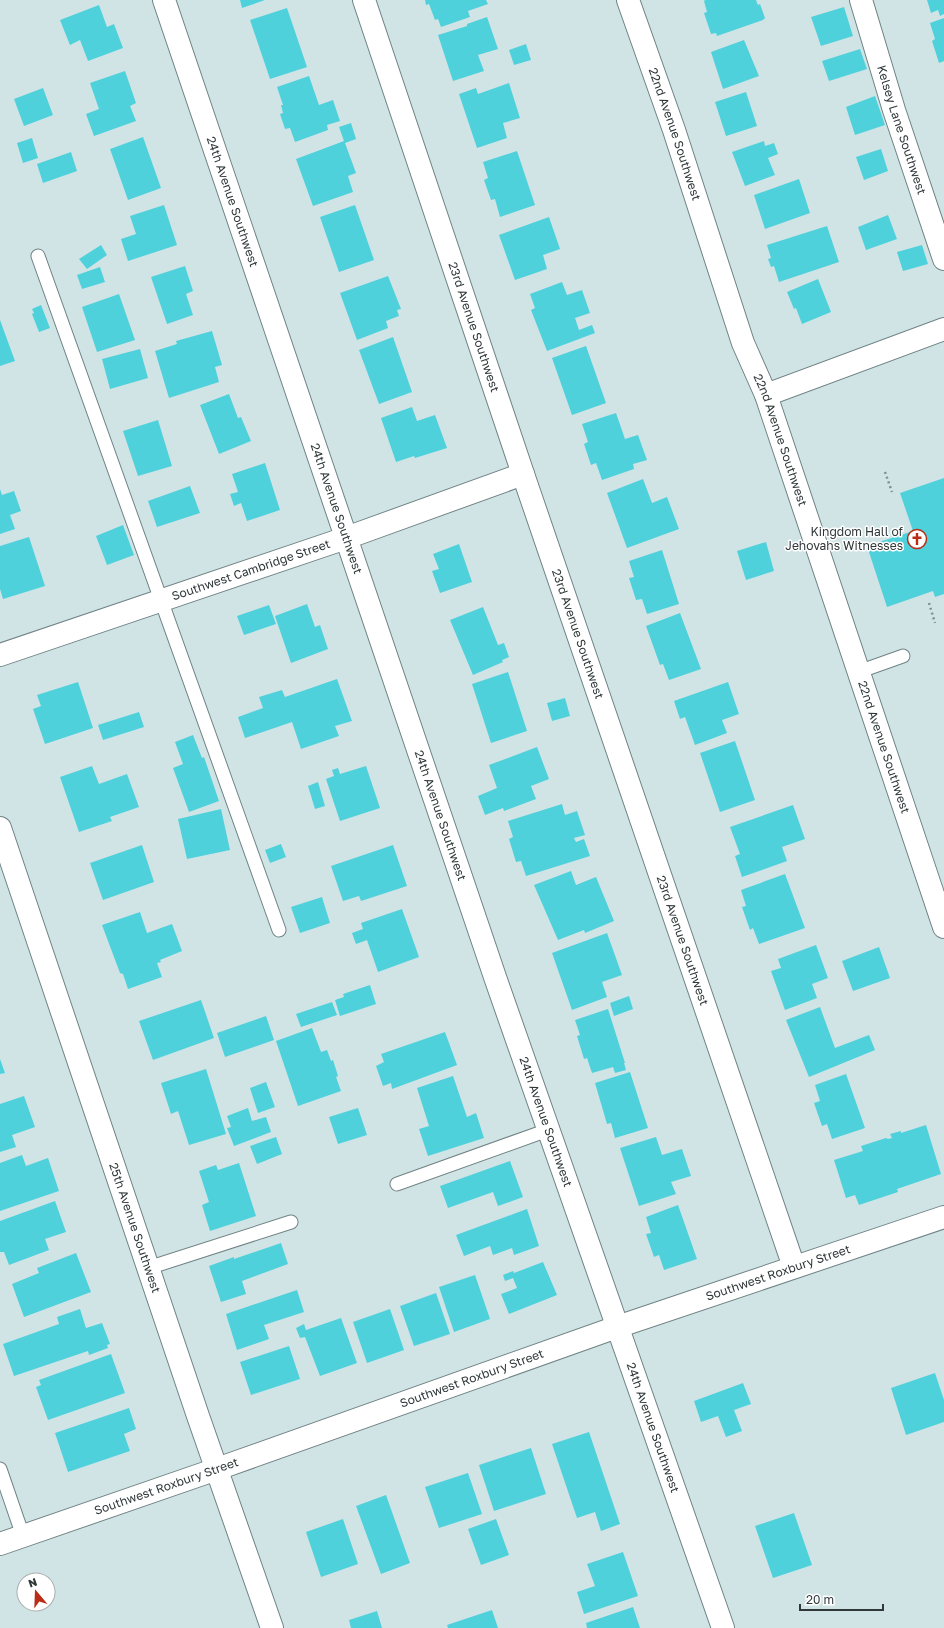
<svg xmlns="http://www.w3.org/2000/svg" width="944" height="1628" font-family="'Golos Text',sans-serif">
	<style>
		.building { fill: #4ed1db }
		.lines { fill: none; stroke-linecap: round; stroke-linejoin: round }
		.service-casing { stroke: #708385; stroke-width: 15 }
		.minor-casing { stroke: #708385; stroke-width: 24 }
		.secondary-casing { stroke: #708385; stroke-width: 24 }
		.path { stroke: #818f90; stroke-width: 2.5; stroke-dasharray: 2 3; stroke-linecap: butt }
		.service { stroke: #fff; stroke-width: 13 }
		.minor { stroke: #fff; stroke-width: 22 }
		.secondary { stroke: #fff; stroke-width: 22 }
		.labels { text-anchor: middle; stroke-width: 3; stroke-linejoin: round; paint-order: stroke }
		.street-label { font-size: 12px; fill: #2f3738; stroke: #fff }
		.poi-label { font-size: 12px; fill: #2f3738; stroke: #fff; text-anchor: end }
	</style>
	<rect width="100%" height="100%" fill="#d0e4e6"/>
	<g class="building">
		<polygon points="240,0 265,0 242,8"/>
		<polygon points="425,0 486,0 488,4 468,11 470,17 441,27 438,19 435,20 429,4 426,5"/>
		<polygon points="705,0 756,0 758,5 760,4 765,18 763,20 717,36 716,33 711,34 704,13 707,12 704,1"/>
		<polygon points="927,0 944,0 944,14 940,16 938,10 931,13"/>
		<polygon points="99,5 107,27 114,24 123,48 88,61 80,40 70,45 60,20"/>
		<polygon points="844,7 853,36 821,46 811,17"/>
		<polygon points="287,8 307,67 270,79 250,20"/>
		<polygon points="487,17 498,49 478,55 484,71 453,81 438,35 467,26 467,24"/>
		<polygon points="944,18 944,61 939,63 932,41 935,39 930,23"/>
		<polygon points="744,40 759,76 723,89 711,52"/>
		<polygon points="526,44 531,60 514,65 509,50"/>
		<polygon points="860,49 867,69 829,81 822,61"/>
		<polygon points="125,71 136,103 130,106 136,121 94,136 86,114 99,109 90,83"/>
		<polygon points="309,76 319,105 333,100 340,121 327,125 328,130 295,142 290,128 285,129 280,114 283,113 281,105 283,105 277,87"/>
		<polygon points="509,83 520,118 503,123 507,138 477,148 459,94 476,88 478,94"/>
		<polygon points="43,88 53,115 24,126 14,99"/>
		<polygon points="746,92 757,126 726,136 715,102"/>
		<polygon points="875,96 885,125 855,135 846,107"/>
		<polygon points="351,123 356,139 345,143 356,173 348,176 353,192 313,206 296,159 344,141 339,127"/>
		<polygon points="143,137 161,188 128,200 110,149"/>
		<polygon points="32,138 38,158 23,163 17,143"/>
		<polygon points="764,141 765,146 774,143 778,154 768,158 775,175 745,186 732,152"/>
		<polygon points="881,149 888,171 864,180 856,157"/>
		<polygon points="517,151 535,205 500,217 495,199 491,200 484,180 488,178 483,162"/>
		<polygon points="71,152 77,171 43,183 37,164"/>
		<polygon points="799,179 810,213 765,229 754,195"/>
		<polygon points="164,205 177,245 128,261 121,239 136,234 130,216"/>
		<polygon points="355,205 374,260 339,272 320,217"/>
		<polygon points="888,215 897,239 866,250 858,227"/>
		<polygon points="549,217 560,249 543,255 547,269 515,280 499,235"/>
		<polygon points="827,226 839,262 779,282 774,266 771,267 768,259 771,258 767,245"/>
		<polygon points="101,245 107,255 87,269 79,259"/>
		<polygon points="922,245 928,264 903,271 897,252"/>
		<polygon points="185,266 193,291 186,294 193,315 167,324 151,277"/>
		<polygon points="100,267 105,282 82,289 77,275"/>
		<polygon points="388,276 401,309 397,310 399,316 386,321 388,328 357,340 340,293"/>
		<polygon points="818,279 831,312 802,324 796,308 794,309 787,292"/>
		<polygon points="562,282 567,295 582,290 590,313 575,318 579,330 592,325 595,333 547,351 531,310 535,308 530,294"/>
		<polygon points="119,294 135,340 97,352 82,307"/>
		<polygon points="41,305 50,328 39,332 32,314 34,313 32,309"/>
		<polygon points="0,320 15,361 0,366"/>
		<polygon points="212,331 222,365 215,367 219,382 169,398 155,351 177,344 176,341"/>
		<polygon points="393,337 412,392 379,404 359,350"/>
		<polygon points="586,346 606,403 572,415 552,358"/>
		<polygon points="140,349 148,378 110,389 102,359"/>
		<polygon points="229,394 238,418 241,417 251,441 219,454 200,405"/>
		<polygon points="412,407 417,421 435,415 447,448 415,458 414,456 396,462 381,418"/>
		<polygon points="616,413 625,439 638,435 647,460 633,464 634,469 602,480 596,463 591,465 584,444 588,442 582,424"/>
		<polygon points="158,420 172,466 138,476 123,431"/>
		<polygon points="265,463 280,510 247,521 241,503 234,506 230,494 238,492 232,474"/>
		<polygon points="944,478 944,594 935,597 933,591 887,607 867,546 913,531 900,493"/>
		<polygon points="643,479 652,503 667,497 679,529 627,548 607,493"/>
		<polygon points="190,486 200,513 157,527 148,501"/>
		<polygon points="0,489 2,495 14,491 21,511 10,515 15,529 0,534"/>
		<polygon points="123,525 134,555 107,565 96,536"/>
		<polygon points="29,537 45,586 3,599 0,589 0,546"/>
		<polygon points="766,542 774,571 746,580 737,551"/>
		<polygon points="459,544 472,582 440,593 432,571 439,569 433,554"/>
		<polygon points="662,550 679,604 647,614 642,599 636,600 629,578 634,577 629,561"/>
		<polygon points="307,604 315,627 320,625 328,649 291,663 275,616"/>
		<polygon points="269,605 276,624 244,635 237,616"/>
		<polygon points="483,607 498,645 504,643 509,657 502,660 503,662 473,675 450,620"/>
		<polygon points="680,613 701,669 669,680 663,664 660,665 646,626"/>
		<polygon points="508,672 527,731 491,743 472,684"/>
		<polygon points="337,679 352,721 335,726 339,736 301,749 292,722 245,738 238,717 263,708 259,697 282,690 285,697"/>
		<polygon points="78,682 93,728 45,744 33,709 41,706 37,695"/>
		<polygon points="728,682 739,714 722,720 727,733 695,745 685,717 680,719 674,701"/>
		<polygon points="565,698 570,716 552,721 547,703"/>
		<polygon points="139,712 144,727 103,740 98,725"/>
		<polygon points="193,735 202,758 204,757 219,801 189,812 173,768 183,764 175,742"/>
		<polygon points="735,741 755,800 720,812 700,753"/>
		<polygon points="537,747 549,779 531,786 536,799 504,811 503,808 485,815 478,796 497,788 489,765"/>
		<polygon points="92,766 99,784 127,774 139,807 110,817 112,821 79,832 60,777"/>
		<polygon points="366,766 380,808 340,821 326,779 334,776 332,770 338,768 340,774"/>
		<polygon points="318,782 325,806 315,809 308,786"/>
		<polygon points="562,804 565,815 577,811 585,835 574,838 576,842 584,839 590,856 526,876 521,861 516,862 509,839 513,837 508,821"/>
		<polygon points="793,805 805,839 782,847 787,861 742,877 735,856 740,854 730,827"/>
		<polygon points="221,809 230,850 187,859 178,819"/>
		<polygon points="281,844 286,857 270,863 265,850"/>
		<polygon points="142,845 154,882 103,900 90,863"/>
		<polygon points="393,845 407,886 361,901 359,896 343,901 331,866"/>
		<polygon points="571,871 576,885 596,877 614,921 585,933 584,930 558,940 534,885"/>
		<polygon points="785,874 805,928 759,944 753,928 750,930 742,907 746,906 741,890"/>
		<polygon points="322,897 330,923 300,933 291,907"/>
		<polygon points="402,909 419,957 378,972 367,940 356,944 352,933 363,929 361,923"/>
		<polygon points="140,912 147,933 172,924 182,951 160,960 161,962 157,963 162,977 128,989 123,974 120,973 102,925"/>
		<polygon points="607,933 622,975 602,982 607,997 572,1010 552,953"/>
		<polygon points="816,945 828,978 812,984 817,998 785,1010 771,971 781,968 778,959"/>
		<polygon points="879,947 890,978 853,991 842,961"/>
		<polygon points="370,985 376,1004 340,1016 335,1000 344,997 343,994"/>
		<polygon points="629,996 633,1009 614,1016 610,1003"/>
		<polygon points="201,1000 214,1038 153,1060 139,1021"/>
		<polygon points="332,1002 337,1015 301,1027 296,1014"/>
		<polygon points="820,1007 835,1048 869,1035 875,1050 809,1077 786,1020"/>
		<polygon points="608,1009 625,1063 624,1063 626,1070 615,1073 613,1067 592,1073 587,1058 584,1059 577,1036 580,1035 575,1020"/>
		<polygon points="266,1016 274,1040 225,1057 217,1033"/>
		<polygon points="312,1028 321,1052 327,1050 331,1061 333,1060 338,1076 336,1077 341,1091 298,1106 276,1041"/>
		<polygon points="445,1032 457,1065 392,1089 391,1083 383,1086 376,1066 384,1062 381,1054"/>
		<polygon points="0,1059 5,1073 0,1074"/>
		<polygon points="206,1069 226,1134 189,1145 178,1111 171,1114 161,1083"/>
		<polygon points="630,1072 648,1128 615,1138 611,1123 607,1124 595,1083"/>
		<polygon points="846,1074 865,1128 832,1139 827,1124 822,1126 814,1103 820,1101 815,1085"/>
		<polygon points="453,1076 467,1117 476,1113 484,1138 428,1156 419,1129 429,1126 417,1088"/>
		<polygon points="266,1082 275,1107 258,1113 250,1088"/>
		<polygon points="24,1096 35,1127 12,1135 16,1147 0,1152 0,1104"/>
		<polygon points="248,1108 252,1121 266,1117 271,1132 234,1146 227,1128 231,1127 227,1116"/>
		<polygon points="358,1108 367,1135 338,1144 329,1117"/>
		<polygon points="926,1125 941,1174 897,1189 898,1192 859,1205 855,1195 846,1198 834,1160 863,1151 861,1146 886,1138 888,1139 892,1138 890,1134 901,1131 901,1133"/>
		<polygon points="276,1137 282,1154 257,1164 250,1146"/>
		<polygon points="656,1137 662,1155 682,1149 691,1176 671,1182 676,1194 639,1206 620,1148"/>
		<polygon points="22,1155 26,1166 48,1158 59,1191 0,1211 0,1163"/>
		<polygon points="510,1161 523,1197 498,1206 493,1192 448,1208 440,1186"/>
		<polygon points="239,1163 256,1216 210,1231 202,1205 209,1202 199,1171 216,1165 218,1170"/>
		<polygon points="55,1201 66,1232 45,1239 49,1250 9,1265 4,1252 0,1252 0,1221"/>
		<polygon points="678,1205 697,1259 664,1270 659,1255 654,1257 646,1234 651,1233 646,1217"/>
		<polygon points="527,1209 539,1246 514,1255 512,1248 493,1255 490,1246 464,1256 456,1235"/>
		<polygon points="281,1243 288,1264 242,1281 246,1294 221,1302 209,1266 234,1257 234,1259"/>
		<polygon points="76,1253 91,1292 24,1317 12,1284 39,1273 37,1268"/>
		<polygon points="543,1262 557,1295 509,1314 501,1294 517,1288 513,1278 505,1281 503,1275 513,1271 514,1273"/>
		<polygon points="475,1275 490,1319 454,1332 439,1287"/>
		<polygon points="297,1290 304,1312 264,1325 269,1339 237,1350 226,1314"/>
		<polygon points="436,1293 450,1334 414,1346 400,1306"/>
		<polygon points="80,1309 86,1328 102,1323 110,1344 107,1345 108,1348 89,1355 88,1351 14,1376 3,1344 59,1324 57,1317"/>
		<polygon points="390,1309 404,1350 367,1363 353,1322"/>
		<polygon points="341,1318 357,1363 320,1376 305,1337 300,1338 296,1328 304,1324 306,1330"/>
		<polygon points="289,1346 300,1379 251,1395 240,1362"/>
		<polygon points="111,1354 125,1393 48,1420 36,1387 41,1385 39,1380"/>
		<polygon points="935,1373 944,1400 944,1422 906,1435 891,1388"/>
		<polygon points="743,1383 751,1404 734,1410 742,1431 726,1437 718,1416 701,1422 694,1401"/>
		<polygon points="129,1408 136,1429 124,1434 130,1451 68,1472 55,1433"/>
		<polygon points="589,1432 620,1524 601,1531 595,1512 577,1518 552,1444"/>
		<polygon points="531,1448 546,1494 494,1511 479,1465"/>
		<polygon points="468,1473 482,1514 439,1528 425,1487"/>
		<polygon points="386,1495 410,1563 381,1574 356,1506"/>
		<polygon points="794,1513 812,1565 773,1578 755,1526"/>
		<polygon points="343,1519 358,1564 321,1577 306,1532"/>
		<polygon points="496,1519 509,1555 481,1565 468,1529"/>
		<polygon points="623,1552 638,1596 584,1614 577,1592 595,1586 587,1564"/>
		<polygon points="633,1607 640,1628 587,1628 586,1623"/>
		<polygon points="492,1610 498,1628 448,1628 447,1625"/>
		<polygon points="377,1611 382,1628 351,1628 349,1620"/>
	</g>
	<g class="lines">
		<g class="service-casing">
			<g id="service">
				<polyline points="38,256 279,930"/>
				<polyline points="858,672 903,656"/>
				<polyline points="397,1184 548,1130"/>
				<polyline points="148,1268 291,1222"/>
				<polyline points="0,1469 23,1536"/>
			</g>
		</g>
		<g class="minor-casing">
			<g id="minor">
				<path id="s1" d="M 164,0 L 496,980 L 723,1628"/>
				<path id="s2" d="M 364,0 L 523,474 L 794,1267"/>
				<path id="s3" d="M 628,0 L 674,130 L 743,343 L 766,395 L 944,927"/>
				<path id="s4" d="M 861,0 L 894,110 L 944,259"/>
				<polyline points="766,395 944,329"/>
				<path id="s5" d="M 0,655 L 346,538 L 523,474"/>
				<path id="s6" d="M 0,828 L 198,1416 L 272,1628"/>
			</g>
		</g>
		<g class="secondary-casing">
			<g id="secondary">
				<path id="s7" d="M 0,1544 L 217,1469 L 617,1327 L 944,1217"/>
			</g>
		</g>
		<g class="path">
			<polyline points="885,472 892,492"/>
			<polyline points="929,603 935,623"/>
		</g>
		<use href="#service" class="service"/>
		<use href="#minor" class="minor"/>
		<use href="#secondary" class="secondary"/>
	</g>
	<defs>
		<g id="church-ring" transform="scale(1)"><circle r="9.5" fill="#fff" stroke="#b92d17" stroke-width="1.5"/><path d="M-1.2-6h2.4v3.5h3.3v2.4h-3.3V6h-2.4V-.1h-3.3v-2.4h3.3Z" fill="#b92d17"/></g>
	</defs>
	<g fill-rule="evenodd">
		<use href="#church-ring" x="917" y="539"/>
	</g>
	<g class="labels">
		<g class="street-label">
			<text dy="4" stroke="none"><textPath href="#s4" startOffset="136">Kelsey Lane Southwest</textPath></text>
			<text dy="4" stroke="none"><textPath href="#s3" startOffset="142">22nd Avenue Southwest</textPath></text>
			<text dy="4" stroke="none"><textPath href="#s1" startOffset="213">24th Avenue Southwest</textPath></text>
			<text dy="4" stroke="none"><textPath href="#s2" startOffset="345">23rd Avenue Southwest</textPath></text>
			<text dy="4" stroke="none"><textPath href="#s3" startOffset="466">22nd Avenue Southwest</textPath></text>
			<text dy="4" stroke="none"><textPath href="#s1" startOffset="537">24th Avenue Southwest</textPath></text>
			<text dy="4" stroke="none"><textPath href="#s5" startOffset="265">Southwest Cambridge Street</textPath></text>
			<text dy="4" stroke="none"><textPath href="#s2" startOffset="669">23rd Avenue Southwest</textPath></text>
			<text dy="4" stroke="none"><textPath href="#s3" startOffset="790">22nd Avenue Southwest</textPath></text>
			<text dy="4" stroke="none"><textPath href="#s1" startOffset="861">24th Avenue Southwest</textPath></text>
			<text dy="4" stroke="none"><textPath href="#s2" startOffset="993">23rd Avenue Southwest</textPath></text>
			<text dy="4" stroke="none"><textPath href="#s1" startOffset="1185">24th Avenue Southwest</textPath></text>
			<text dy="4" stroke="none"><textPath href="#s6" startOffset="422">25th Avenue Southwest</textPath></text>
			<text dy="4" stroke="none"><textPath href="#s7" startOffset="824">Southwest Roxbury Street</textPath></text>
			<text dy="4" stroke="none"><textPath href="#s7" startOffset="500">Southwest Roxbury Street</textPath></text>
			<text dy="4" stroke="none"><textPath href="#s1" startOffset="1509">24th Avenue Southwest</textPath></text>
			<text dy="4" stroke="none"><textPath href="#s7" startOffset="176">Southwest Roxbury Street</textPath></text>
		</g>
		<g class="poi-label">
			<text x="903" y="536">Kingdom Hall of<tspan x="903" dy="14">Jehovahs Witnesses</tspan></text>
		</g>
	</g>
	<g transform="translate(36 1592) rotate(341)"><circle r="19" fill="#ffffff" stroke="#acafaf"/>
	<path d="M0-3L7 15L0 10L-7 15Z" fill="#b92d17"/>
	<text y="-6" font-size="11" font-weight="bold" text-anchor="middle" fill="#2f3738">N</text>
	</g>
	<path d="M800 1604v6h83v-6" fill="none" stroke="#2f3738" stroke-width="2"/>
	<text x="806" y="1604" font-size="12" fill="#2f3738" stroke="#ffffff" stroke-width="3" paint-order="stroke">20 m</text>
</svg>
